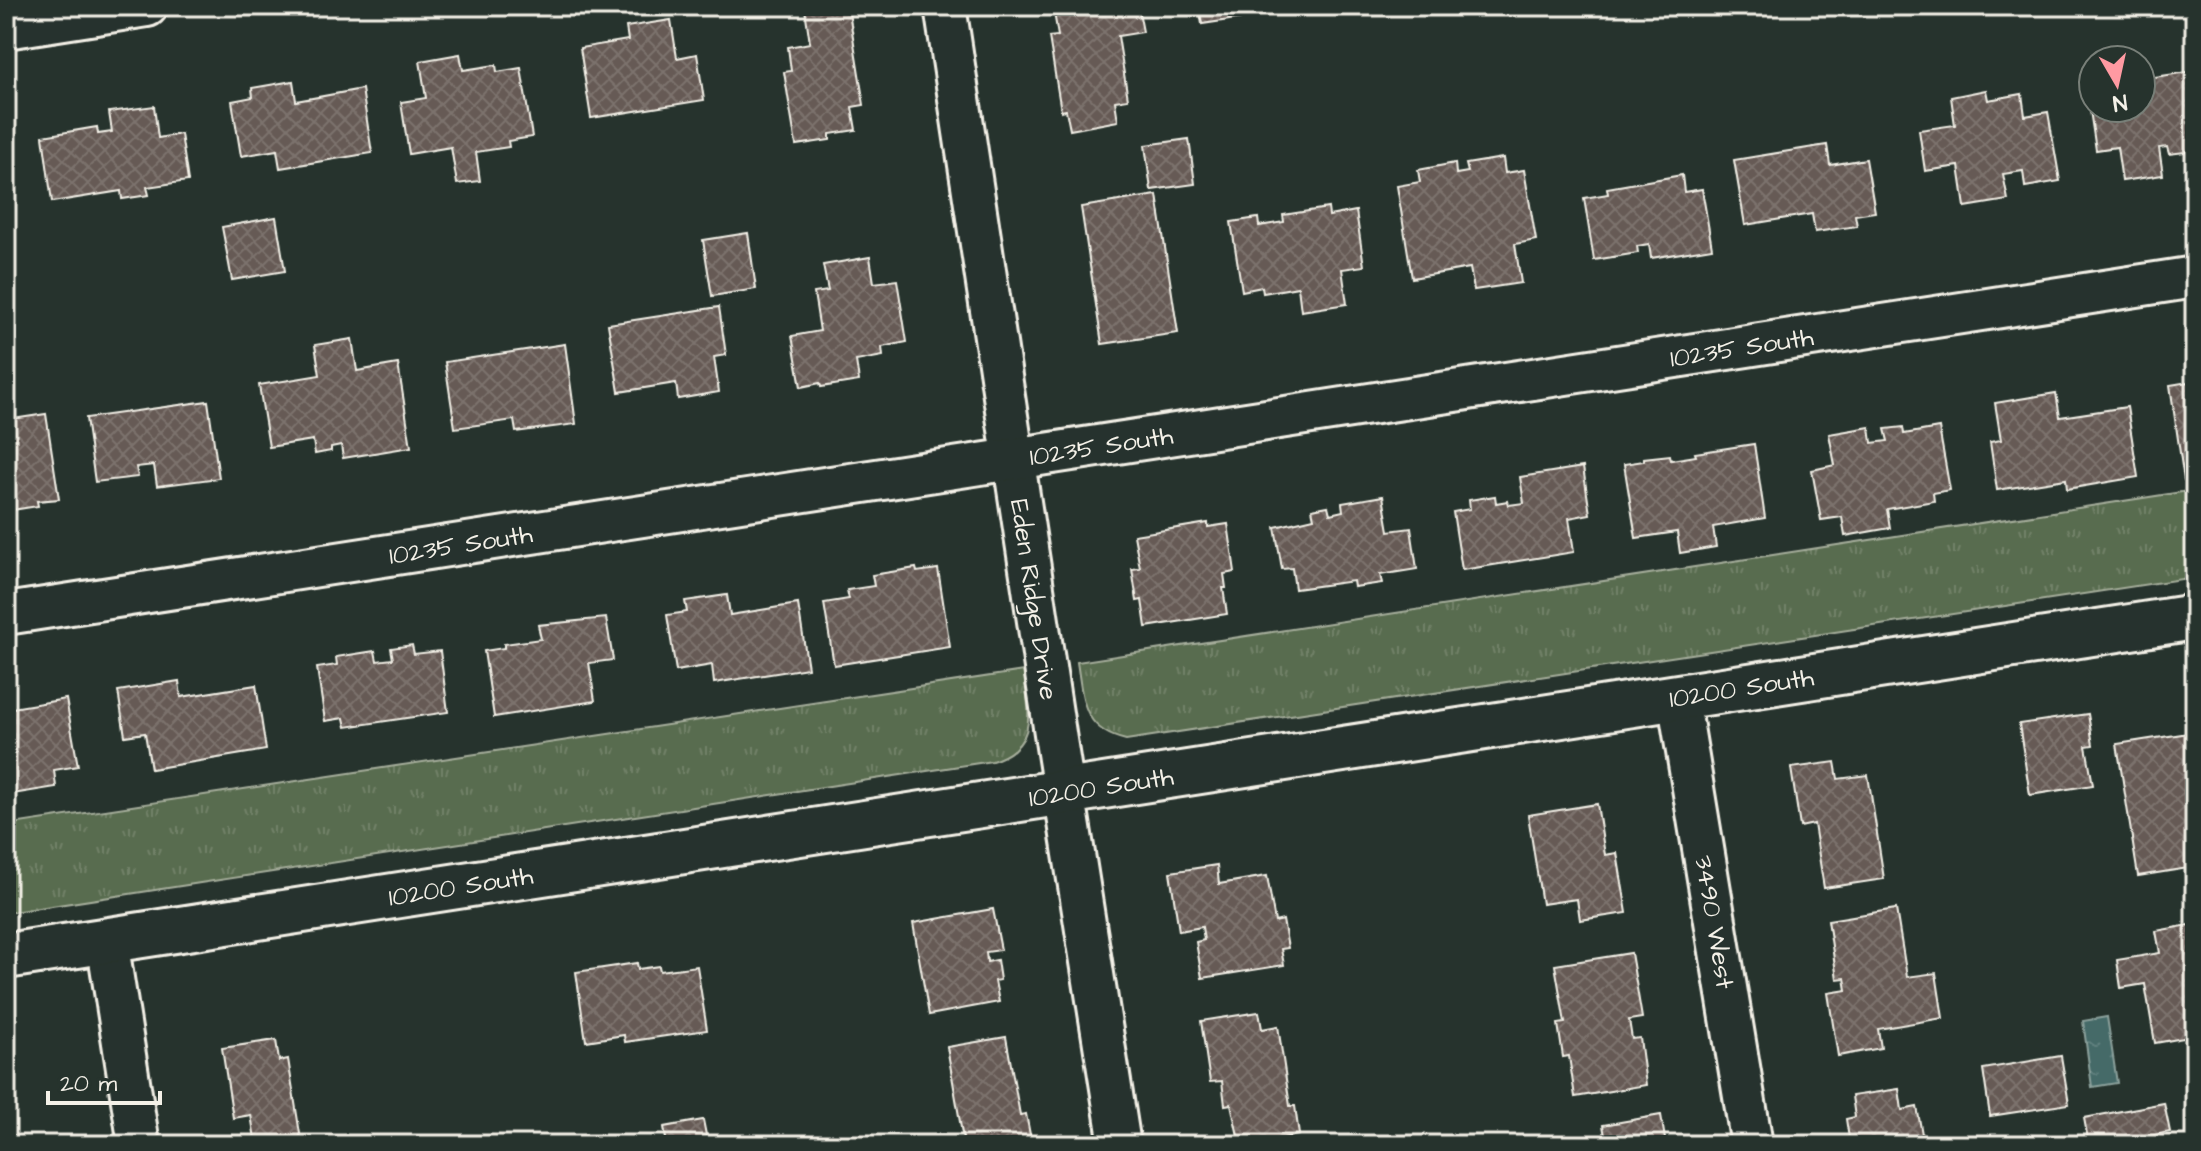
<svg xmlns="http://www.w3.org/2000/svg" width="2201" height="1151" font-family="'Architects Daughter',sans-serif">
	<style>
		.grass { fill: url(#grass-tufts); stroke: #a6ae9c; stroke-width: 2 }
		.water { fill: url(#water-ripples); stroke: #8ba09b; stroke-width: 2 }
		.building { fill: url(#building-cross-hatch); stroke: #f4f1e8; stroke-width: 2 }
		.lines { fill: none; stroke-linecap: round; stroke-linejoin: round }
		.street-casing { stroke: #f4f1e8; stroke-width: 46 }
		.secondary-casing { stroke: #f4f1e8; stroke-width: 50 }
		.street { stroke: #26332d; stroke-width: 40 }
		.secondary { stroke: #26332d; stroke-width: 44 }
		.labels { text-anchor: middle; stroke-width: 6; stroke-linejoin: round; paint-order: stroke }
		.street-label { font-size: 26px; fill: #f4f1e8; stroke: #26332d }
	</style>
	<defs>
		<pattern id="grass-tufts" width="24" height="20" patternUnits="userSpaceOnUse" patternTransform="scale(2)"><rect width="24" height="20" fill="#596c4f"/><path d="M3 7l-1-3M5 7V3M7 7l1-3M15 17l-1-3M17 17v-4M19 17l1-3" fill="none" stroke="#718168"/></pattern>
		<pattern id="water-ripples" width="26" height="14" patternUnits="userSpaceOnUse" patternTransform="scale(2)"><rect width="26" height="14" fill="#456a68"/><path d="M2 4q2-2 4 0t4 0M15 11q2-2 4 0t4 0" fill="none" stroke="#60807e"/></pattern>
		<pattern id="building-cross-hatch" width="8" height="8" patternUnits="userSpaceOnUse" patternTransform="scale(2)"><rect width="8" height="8" fill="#665a55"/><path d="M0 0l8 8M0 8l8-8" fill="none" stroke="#7c726d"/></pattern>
	</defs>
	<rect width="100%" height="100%" fill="#26332d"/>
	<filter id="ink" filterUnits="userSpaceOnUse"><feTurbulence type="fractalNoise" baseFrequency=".0125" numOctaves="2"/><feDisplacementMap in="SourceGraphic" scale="16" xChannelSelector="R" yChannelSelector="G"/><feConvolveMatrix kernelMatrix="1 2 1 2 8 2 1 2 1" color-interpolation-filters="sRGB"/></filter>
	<g filter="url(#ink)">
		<g class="grass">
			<path d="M 2195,490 L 2195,577 L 1126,740 C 1082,730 1083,699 1077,662 Z"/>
			<path d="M 1024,671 C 1028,710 1040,746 992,761 L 6,913 L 6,825 Z"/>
		</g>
		<polygon class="water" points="2107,1017 2117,1083 2092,1087 2083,1021"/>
		<g class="building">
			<polygon points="822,6 848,6 864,105 852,107 856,130 830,134 830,140 796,145 784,72 791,71 788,47 810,43 805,9"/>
			<polygon points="1053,6 1138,6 1143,32 1118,36 1128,99 1115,101 1118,121 1070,130 1066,110 1061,111 1049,37 1058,36"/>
			<polygon points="1199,6 1323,6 1202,24"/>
			<polygon points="671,20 677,58 697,54 704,100 591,118 580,48 628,40 626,27"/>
			<polygon points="460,54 463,70 496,65 497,72 521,68 532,137 508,141 509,147 476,152 480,181 457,184 451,147 409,154 401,102 426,98 420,61"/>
			<polygon points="2195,71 2193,151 2169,154 2167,147 2159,148 2163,175 2122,181 2117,147 2096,150 2088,97 2093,96 2093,108 2141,108 2141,79"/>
			<polygon points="293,81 296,101 362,89 372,153 280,168 277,150 241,156 232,101 253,97 252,88"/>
			<polygon points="1986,90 1988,100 2022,94 2025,116 2048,112 2060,181 2025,187 2023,171 2003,174 2008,200 1965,207 1959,166 1925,171 1919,130 1955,125 1951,97"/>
			<polygon points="154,106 158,138 181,134 188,181 147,187 149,195 122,199 121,191 52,202 43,136 97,127 98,134 112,132 109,112"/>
			<polygon points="1189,139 1195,184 1151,190 1145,145"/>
			<polygon points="1827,145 1830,165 1866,159 1875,212 1855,215 1857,226 1815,232 1812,214 1745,225 1734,160"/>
			<polygon points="1503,158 1505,173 1524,170 1536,240 1515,244 1521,283 1474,290 1470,268 1412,278 1397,186 1420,182 1418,170 1455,163 1456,174 1468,172 1466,164"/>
			<polygon points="1682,175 1684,192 1702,189 1712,248 1651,258 1649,244 1637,246 1638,253 1594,260 1584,198 1608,194 1607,188"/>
			<polygon points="1157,195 1178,333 1102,344 1081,207"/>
			<polygon points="1328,208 1329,216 1356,211 1364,266 1342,269 1347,304 1301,311 1298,287 1263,293 1262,287 1242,291 1231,222 1258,218 1259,226 1284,222 1283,215"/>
			<polygon points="276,217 285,271 232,280 222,227"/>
			<polygon points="748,233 756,289 712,296 703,240"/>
			<polygon points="870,257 874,283 897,280 907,342 882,347 883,356 856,361 859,381 821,387 820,383 801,387 792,336 820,331 814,293 828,291 823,265"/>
			<polygon points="719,307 726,355 714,357 719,392 678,399 676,383 619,392 608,324"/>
			<polygon points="352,339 357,371 398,364 411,447 343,458 341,445 331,447 331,451 315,454 313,440 269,447 259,385 320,375 315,345"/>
			<polygon points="565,344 576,424 516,432 514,420 455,428 445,362"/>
			<polygon points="2195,381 2195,478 2184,480 2170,385"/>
			<polygon points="2056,393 2060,417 2127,407 2138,477 2067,489 2066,479 1997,490 1990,442 2001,440 1995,403"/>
			<polygon points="208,401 219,478 157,486 154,465 136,467 138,477 95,482 86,418"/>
			<polygon points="46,414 59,499 37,501 38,506 6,511 6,420"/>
			<polygon points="1870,427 1872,443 1888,441 1885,429 1903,427 1904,434 1939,428 1950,490 1933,493 1934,501 1887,509 1890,528 1845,536 1842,517 1821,520 1812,470 1835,465 1829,434"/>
			<polygon points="1754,444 1765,518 1713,527 1716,547 1680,553 1677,532 1636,538 1624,464 1644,461 1644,458 1670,455 1671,460 1696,456 1695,453"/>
			<polygon points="1583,467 1590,514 1569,518 1574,552 1462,570 1453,512 1470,509 1469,500 1495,496 1496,503 1508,501 1509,505 1524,503 1520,477"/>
			<polygon points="1383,496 1389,531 1411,528 1417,569 1380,575 1382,583 1354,587 1353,581 1295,589 1292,568 1282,569 1275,527 1314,518 1312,509 1328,506 1330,514 1343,511 1342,503"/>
			<polygon points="1208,523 1208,527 1228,524 1235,572 1224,574 1226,588 1223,588 1227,614 1146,627 1142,600 1137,601 1132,569 1140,568 1134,535"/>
			<polygon points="916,568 917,572 938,569 950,647 834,665 824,603 849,599 847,590 874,586 872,575"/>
			<polygon points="727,595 730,615 798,604 808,668 714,683 712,665 676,671 667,615 687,612 685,601"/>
			<polygon points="606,618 613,660 589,663 595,701 494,717 484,651 504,648 504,644 541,639 538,625"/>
			<polygon points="412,645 414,654 440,651 448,712 346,727 344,718 325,721 317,668 337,665 336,657 375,651 377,661 393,659 391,648"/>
			<polygon points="179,681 181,697 256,685 266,750 151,769 145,733 125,736 118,691"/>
			<polygon points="66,699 78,766 54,770 56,787 6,795 6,709"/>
			<polygon points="2088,714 2093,745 2086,746 2093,785 2030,795 2019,724"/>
			<polygon points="2189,733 2192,753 2195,754 2195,867 2138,876 2117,744"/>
			<polygon points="1835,762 1838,779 1868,775 1884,879 1824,888 1814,824 1800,827 1791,768"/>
			<polygon points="1597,804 1605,855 1617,853 1627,913 1580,920 1577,899 1542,904 1528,815"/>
			<polygon points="1217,865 1219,884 1267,876 1275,922 1283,920 1288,948 1281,949 1284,965 1202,978 1196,942 1204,940 1202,927 1179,931 1170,872"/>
			<polygon points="993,909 1001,950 986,952 987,962 997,960 1000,980 995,981 999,1002 929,1015 913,923"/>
			<polygon points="1896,909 1907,977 1936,973 1943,1018 1878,1029 1881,1048 1838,1056 1828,993 1847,990 1845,978 1837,979 1828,920"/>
			<polygon points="2195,924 2195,1036 2155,1043 2145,984 2121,988 2117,960 2160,953 2156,931"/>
			<polygon points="1631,953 1642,1018 1629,1020 1632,1039 1640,1038 1646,1085 1575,1097 1569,1056 1563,1057 1558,1024 1565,1023 1555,965"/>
			<polygon points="637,963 638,969 659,966 660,971 697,966 707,1030 625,1042 624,1035 586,1041 576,972"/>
			<polygon points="1259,1012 1262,1029 1278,1026 1290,1106 1295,1106 1299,1135 1240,1145 1231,1104 1225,1105 1222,1081 1210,1082 1201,1021"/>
			<polygon points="1006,1037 1020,1115 1026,1114 1032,1145 964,1145 947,1047"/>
			<polygon points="276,1040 279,1061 288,1059 301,1140 256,1145 251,1115 233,1118 222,1048"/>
			<polygon points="2061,1056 2069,1104 1990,1116 1983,1069"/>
			<polygon points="1899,1089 1902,1110 1917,1107 1924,1145 1850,1145 1846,1119 1855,1117 1852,1096"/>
			<polygon points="2164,1103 2170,1132 2144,1137 2146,1145 2089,1145 2084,1118"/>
			<polygon points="1661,1115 1666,1145 1591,1145 1606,1142 1603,1125"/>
			<polygon points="703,1120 708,1145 667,1145 664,1127"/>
			<polygon points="6,1124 12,1128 9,1132 28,1145 6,1145"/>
		</g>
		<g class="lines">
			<g class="street-casing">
				<g id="street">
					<path id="s1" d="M 945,6 L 1056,740 L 1120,1145"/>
					<polyline points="6,28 147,6"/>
					<path id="s2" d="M 6,614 L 2195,277"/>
					<path id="s3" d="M 1678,697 L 1752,1145"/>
					<polyline points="107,940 139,1145"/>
				</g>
			</g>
			<g class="secondary-casing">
				<g id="secondary">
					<path id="s4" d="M 6,956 L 2195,617"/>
				</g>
			</g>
			<use href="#street" class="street"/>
			<use href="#secondary" class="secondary"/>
		</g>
	</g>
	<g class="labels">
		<g class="street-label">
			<text dy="9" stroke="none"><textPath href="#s2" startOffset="1756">10235 South</textPath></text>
			<text dy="9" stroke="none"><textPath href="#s2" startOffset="1108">10235 South</textPath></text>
			<text dy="9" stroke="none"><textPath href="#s2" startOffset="460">10235 South</textPath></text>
			<text dy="9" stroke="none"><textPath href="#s1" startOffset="600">Eden Ridge Drive</textPath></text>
			<text dy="9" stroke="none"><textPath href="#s4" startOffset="1756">10200 South</textPath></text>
			<text dy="9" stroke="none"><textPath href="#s4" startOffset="1108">10200 South</textPath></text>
			<text dy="9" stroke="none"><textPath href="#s4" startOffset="460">10200 South</textPath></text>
			<text dy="9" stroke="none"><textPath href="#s3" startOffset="228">3490 West</textPath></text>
		</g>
	</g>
	<rect width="2201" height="1151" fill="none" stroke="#26332d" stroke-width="32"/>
	<rect x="16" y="16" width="2169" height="1119" fill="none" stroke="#f4f1e8" stroke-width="3" filter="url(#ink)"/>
	<g transform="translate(2117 84) rotate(171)"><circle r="38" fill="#26332d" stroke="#787f78" stroke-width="2"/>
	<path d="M0-6L14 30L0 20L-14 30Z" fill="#ff9aa2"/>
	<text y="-12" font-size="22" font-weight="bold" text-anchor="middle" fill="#f4f1e8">N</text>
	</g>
	<path d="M48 1091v12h112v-12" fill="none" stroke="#f4f1e8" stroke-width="4"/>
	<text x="60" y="1091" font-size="24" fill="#f4f1e8" stroke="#26332d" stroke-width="6" paint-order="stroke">20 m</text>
</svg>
